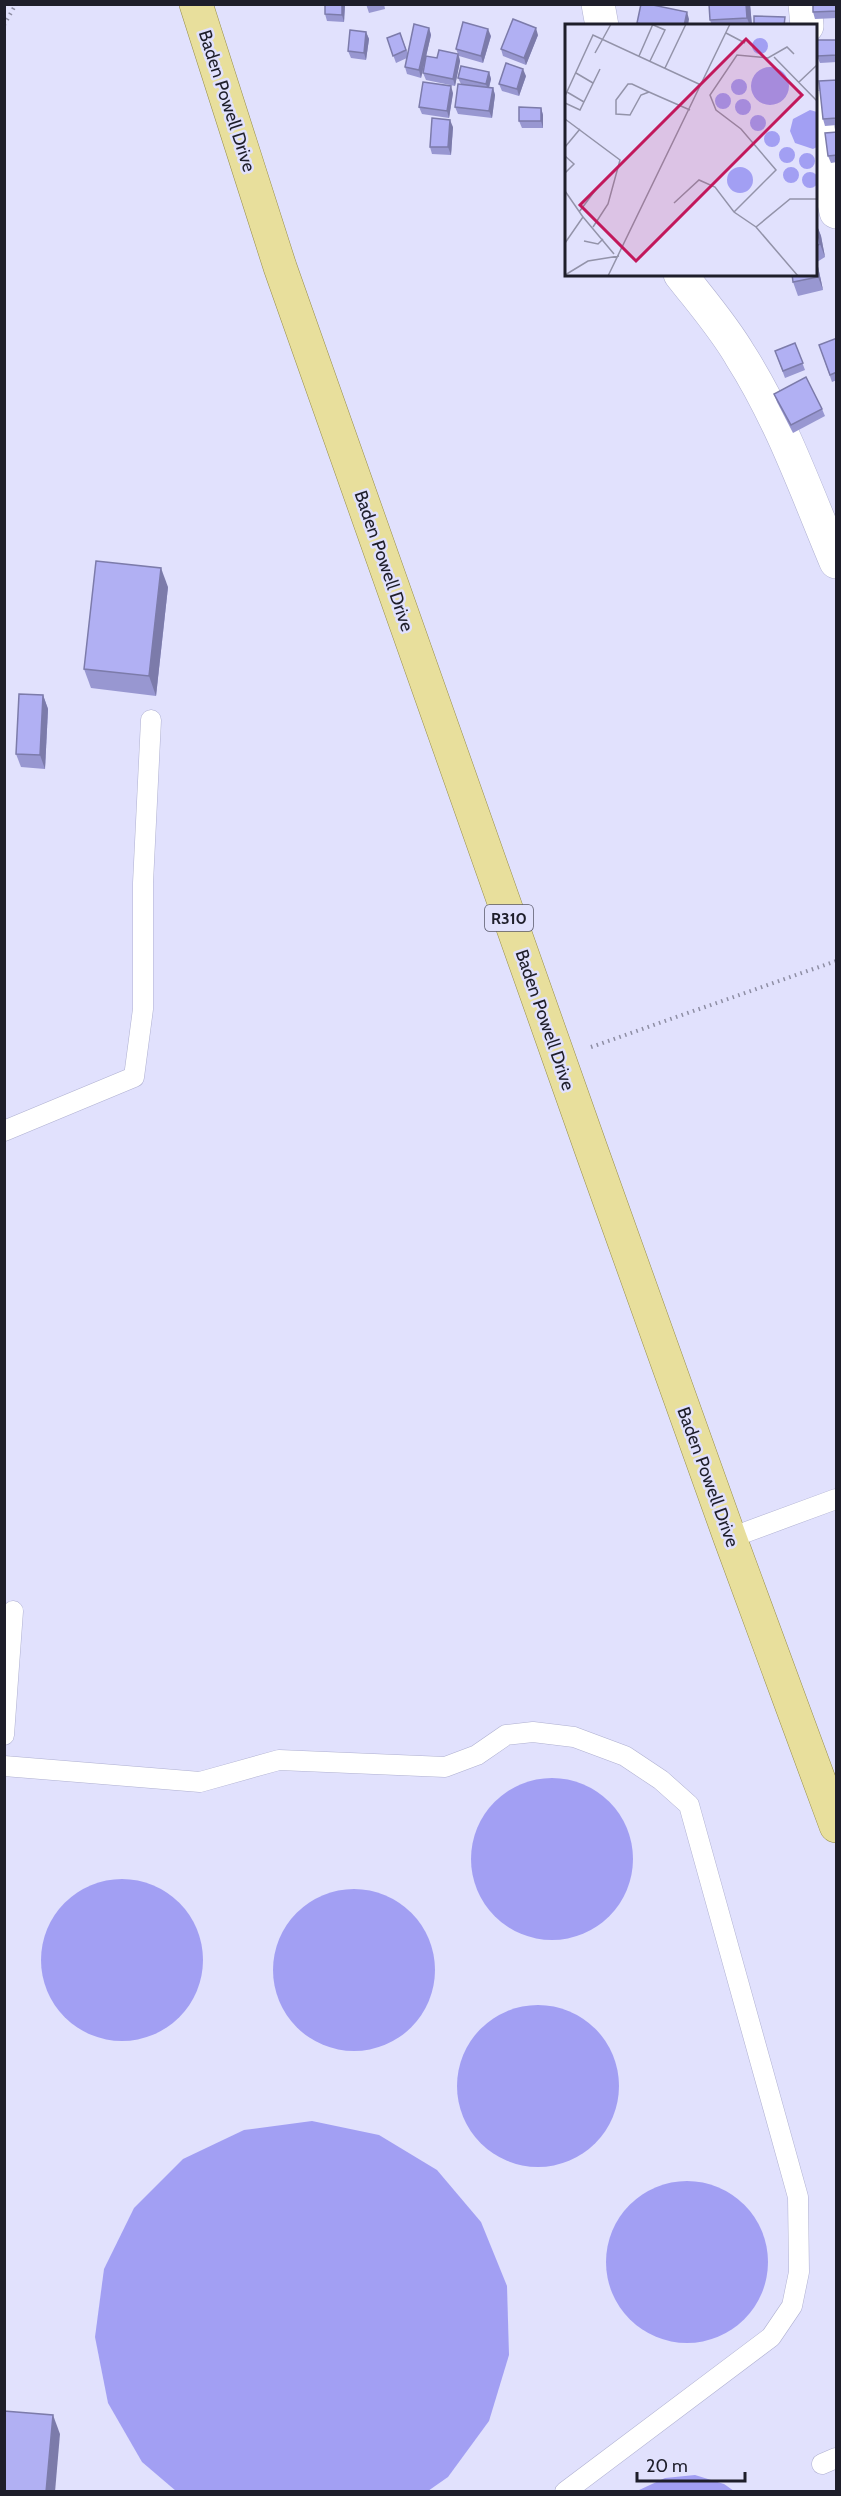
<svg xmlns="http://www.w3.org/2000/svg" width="841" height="2496" font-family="Cabin,sans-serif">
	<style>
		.water { fill: #a29ff3 }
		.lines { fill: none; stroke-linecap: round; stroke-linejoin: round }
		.service-casing { stroke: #afb0d1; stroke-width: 21 }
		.minor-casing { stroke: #afb0d1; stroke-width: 34 }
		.primary-casing { stroke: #978e49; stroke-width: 34 }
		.path { stroke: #8e8ea4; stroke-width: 4; stroke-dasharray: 1.5 4.5; stroke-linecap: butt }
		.service { stroke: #fff; stroke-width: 20 }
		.minor { stroke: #fff; stroke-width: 33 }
		.primary { stroke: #e8df9c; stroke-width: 33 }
		.wall { fill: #9897d1 }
		.shaded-wall { fill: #7c7baa }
		.building { fill: #b1b0f3; stroke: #7c7baa; stroke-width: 1.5 }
		.labels { text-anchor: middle; stroke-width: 5; stroke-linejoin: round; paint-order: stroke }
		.shield { fill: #e1e1fd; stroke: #585869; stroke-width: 1.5 }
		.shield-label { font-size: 16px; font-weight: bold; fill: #1e1e2a }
		.street-label { font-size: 18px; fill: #1e1e2a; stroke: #e1e1fd }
		.inset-road { fill: none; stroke: #9393a9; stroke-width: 1.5 }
		.view { fill: #c2185b; fill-opacity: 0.15; stroke: #c2185b; stroke-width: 3 }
		.inset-edge { fill: none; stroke: #1e1e2a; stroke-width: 3 }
	</style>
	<rect width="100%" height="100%" fill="#e1e1fd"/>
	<g class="water">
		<circle cx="552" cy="1859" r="81"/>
		<circle cx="122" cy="1960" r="81"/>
		<circle cx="354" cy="1970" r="81"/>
		<circle cx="538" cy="2086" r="81"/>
		<polygon points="312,2121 379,2135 437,2170 481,2222 507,2286 509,2355 489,2421 448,2477 428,2491 176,2491 142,2462 108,2403 95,2337 104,2269 134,2208 183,2159 244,2130"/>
		<circle cx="687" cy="2262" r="81"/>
		<polygon points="695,2475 724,2484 734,2491 637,2491 665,2478"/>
	</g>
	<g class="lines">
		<g class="service-casing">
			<g id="service">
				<polyline points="4,1131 134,1077 143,1009 143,883 151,720"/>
				<polyline points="730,1538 836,1499"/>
				<polyline points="4,1735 13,1611"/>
				<polyline points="4,1766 200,1782 279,1760 445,1767 477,1755 506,1735 533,1732 574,1737 625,1756 661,1780 689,1805 798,2197 799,2272 792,2306 771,2337 565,2492"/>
				<polyline points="822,2464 836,2458"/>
			</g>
		</g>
		<g class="minor-casing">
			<g id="minor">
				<polyline points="598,4 602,26"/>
				<polyline points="805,4 807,26"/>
				<polyline points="816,107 818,129 836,212"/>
				<path d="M 680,274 C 701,301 723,326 740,355 C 781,419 807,493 836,562"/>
			</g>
		</g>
		<g class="primary-casing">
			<polyline id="primary" points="196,4 280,267 591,1149 730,1538 836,1826"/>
		</g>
		<g class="path">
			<polyline points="4,25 16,4"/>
			<polyline points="591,1047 836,961"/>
		</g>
		<use href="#service" class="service"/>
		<use href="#minor" class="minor"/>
		<use href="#primary" class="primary"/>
	</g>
	<g class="wall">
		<polygon points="345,4 344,22 327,21 325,14"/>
		<polygon points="366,4 384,4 385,9 369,13"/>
		<polygon points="750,4 752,26 712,26 710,20"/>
		<polygon points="837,4 837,18 815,19 813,12"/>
		<polygon points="429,28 431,35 421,78 407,74 405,67 407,58 396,63 387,38 400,33 408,54"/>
		<polygon points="366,32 369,39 366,60 351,58 348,51"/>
		<polygon points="538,35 526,65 503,56 501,49"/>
		<polygon points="491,36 483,63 459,56 460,61 455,86 426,80 423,73 437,58 458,54 456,49"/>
		<polygon points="837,40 837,62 820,63 817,56"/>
		<polygon points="489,72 491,79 489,88 493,88 495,95 492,118 458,114 455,107 461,84 458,78"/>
		<polygon points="526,76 519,96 502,91 499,84"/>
		<polygon points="837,80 837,125 825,126 823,119"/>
		<polygon points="453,93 449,118 422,114 419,107"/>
		<polygon points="541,108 543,115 543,128 522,128 519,121"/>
		<polygon points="453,127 451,155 432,154 430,147"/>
		<polygon points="837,132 837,162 831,163 828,156"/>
		<polygon points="816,223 821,236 825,257 817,262 823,290 798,296 793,282 816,274"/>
		<polygon points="837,338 837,380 832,382 819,345"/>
		<polygon points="795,343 805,370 785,378 775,351"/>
		<polygon points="774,394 822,409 825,416 793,433 777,402"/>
		<polygon points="168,587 156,696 91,688 84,669"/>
		<polygon points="43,695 48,709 45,769 21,767 16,754"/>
	</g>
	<g class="shaded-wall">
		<polygon points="342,4 345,4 344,22 342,15"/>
		<polygon points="746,4 750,4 752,26 750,26 747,18"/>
		<polygon points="687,12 689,19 688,26 684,26"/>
		<polygon points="429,28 431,35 421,78 419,70"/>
		<polygon points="536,28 538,35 526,65 524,58"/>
		<polygon points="488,29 491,36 483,63 481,56"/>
		<polygon points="366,32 369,39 366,60 364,53"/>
		<polygon points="458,54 460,61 455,86 453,79"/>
		<polygon points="523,69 526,76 519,96 517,89"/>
		<polygon points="489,72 491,79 488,91 486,84"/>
		<polygon points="451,86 453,93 449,118 447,111"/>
		<polygon points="493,88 495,95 492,118 489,111"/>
		<polygon points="541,108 543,115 543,128 541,121"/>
		<polygon points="450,120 453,127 451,155 448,147"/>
		<polygon points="816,223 821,236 825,257 820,244"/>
		<polygon points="816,259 817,262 823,290 818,277 816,265"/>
		<polygon points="161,568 168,587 156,696 149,676"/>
		<polygon points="43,695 48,709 45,769 40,755"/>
		<polygon points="53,2415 60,2434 55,2492 46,2492"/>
	</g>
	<g class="building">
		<polygon points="325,4 342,4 342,15 325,14"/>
		<polygon points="641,4 648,4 687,12 684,26 650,26 637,23"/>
		<polygon points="709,4 746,4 747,18 710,20"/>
		<polygon points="813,4 837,4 837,11 813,12"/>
		<polygon points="754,16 785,17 784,26 754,26"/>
		<polygon points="513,19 536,28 524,58 501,49"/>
		<polygon points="463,22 488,29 481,56 456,49"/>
		<polygon points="414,24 429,28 419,70 405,67"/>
		<polygon points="350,30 366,32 364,53 348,51"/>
		<polygon points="400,33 406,50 393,56 387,38"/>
		<polygon points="817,40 837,40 837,55 817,56"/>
		<polygon points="439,50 458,54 453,79 423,73 426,56 437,58"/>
		<polygon points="506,63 523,69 517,89 499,84"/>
		<polygon points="461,66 489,72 486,84 458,78"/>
		<polygon points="837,80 837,118 823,119 819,81"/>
		<polygon points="423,82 451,86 447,111 419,107"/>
		<polygon points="458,84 493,88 489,111 455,107"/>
		<polygon points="519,107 541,108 541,121 519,121"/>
		<polygon points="432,118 450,120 448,147 430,147"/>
		<polygon points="837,132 837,155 828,156 825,133"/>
		<polygon points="816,223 820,244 816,246"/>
		<polygon points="816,265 818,277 793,282 792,274 816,274"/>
		<polygon points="837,338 837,372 830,375 819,345"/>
		<polygon points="795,343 803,363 783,371 775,351"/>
		<polygon points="806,377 822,409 791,425 774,394"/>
		<polygon points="96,561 161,568 149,676 84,669"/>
		<polygon points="19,694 43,695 40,755 16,754"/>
		<polygon points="4,2411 53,2415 46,2492 4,2492"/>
	</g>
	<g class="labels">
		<rect class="shield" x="485" y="905" width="48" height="26" rx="4.5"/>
		<g class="shield-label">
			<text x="509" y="924">R310</text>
		</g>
		<g class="street-label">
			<text transform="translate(227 101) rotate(72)" y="6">Baden Powell Drive</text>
			<text transform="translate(384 561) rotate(71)" y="6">Baden Powell Drive</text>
			<text transform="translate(545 1020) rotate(71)" y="6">Baden Powell Drive</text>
			<text transform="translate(708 1477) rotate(70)" y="6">Baden Powell Drive</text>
		</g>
	</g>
	<g transform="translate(565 24)">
		<rect width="252" height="252" fill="#e1e1fd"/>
		<path d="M187 22a8 8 0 1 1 16 0a8 8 0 1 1-16 0ZM186 62a19 19 0 1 1 38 0a19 19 0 1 1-38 0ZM166 63a8 8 0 1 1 16 0a8 8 0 1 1-16 0ZM150 77a8 8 0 1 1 16 0a8 8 0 1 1-16 0ZM170 83a8 8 0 1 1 16 0a8 8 0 1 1-16 0ZM 245,86 L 252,88 L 252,123 L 248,125 L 230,119 L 225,107 L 228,95 ZM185 99a8 8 0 1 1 16 0a8 8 0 1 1-16 0ZM199 115a8 8 0 1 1 16 0a8 8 0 1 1-16 0ZM214 131a8 8 0 1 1 16 0a8 8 0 1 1-16 0ZM234 137a8 8 0 1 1 16 0a8 8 0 1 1-16 0ZM162 156a13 13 0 1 1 26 0a13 13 0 1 1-26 0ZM218 151a8 8 0 1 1 16 0a8 8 0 1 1-16 0ZM237 156a8 8 0 1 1 16 0a8 8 0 1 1-16 0Z" fill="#a29ff3"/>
		<path class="inset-road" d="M 161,9 L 180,19M 30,29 L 46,0M 74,32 L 88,0M 209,33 L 252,77M 85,37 L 100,6 L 86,0M 100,44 L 121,0M 11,49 L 28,59M 234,58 L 252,41M 2,68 L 19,78M 84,68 L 76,71 L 65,91 L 51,90 L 51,76 L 63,60 L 67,60 L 84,68 L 93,72 L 125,86M 0,72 L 28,11 L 136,61M 0,79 L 15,86 L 35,45M 0,95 L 55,136 L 43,180 L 28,203M 0,123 L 15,105M 0,132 L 9,140 L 0,149M 0,167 L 18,193 L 0,219M 109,179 L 134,156 L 150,163 L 169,188 L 191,203 L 233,252M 14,188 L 32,164M 169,188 L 211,146 L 176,105 L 151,86 L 145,71 L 172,31 L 203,34 L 222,23 L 229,30M 18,193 L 49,230M 191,203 L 225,175 L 252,175M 19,217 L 33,220 L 38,215M 0,251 L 23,237 L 54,232M 43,252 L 165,0"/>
		<path class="view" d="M 181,15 L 237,71 L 71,237 L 15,181 Z"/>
		<rect width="252" height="252" class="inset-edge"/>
	</g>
	<rect width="841" height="2496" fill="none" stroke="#1e1e2a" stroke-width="12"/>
	<path d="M637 2472v9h108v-9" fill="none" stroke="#1e1e2a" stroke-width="3"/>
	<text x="646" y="2472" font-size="18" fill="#1e1e2a" stroke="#e1e1fd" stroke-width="4.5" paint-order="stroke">20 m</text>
</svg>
